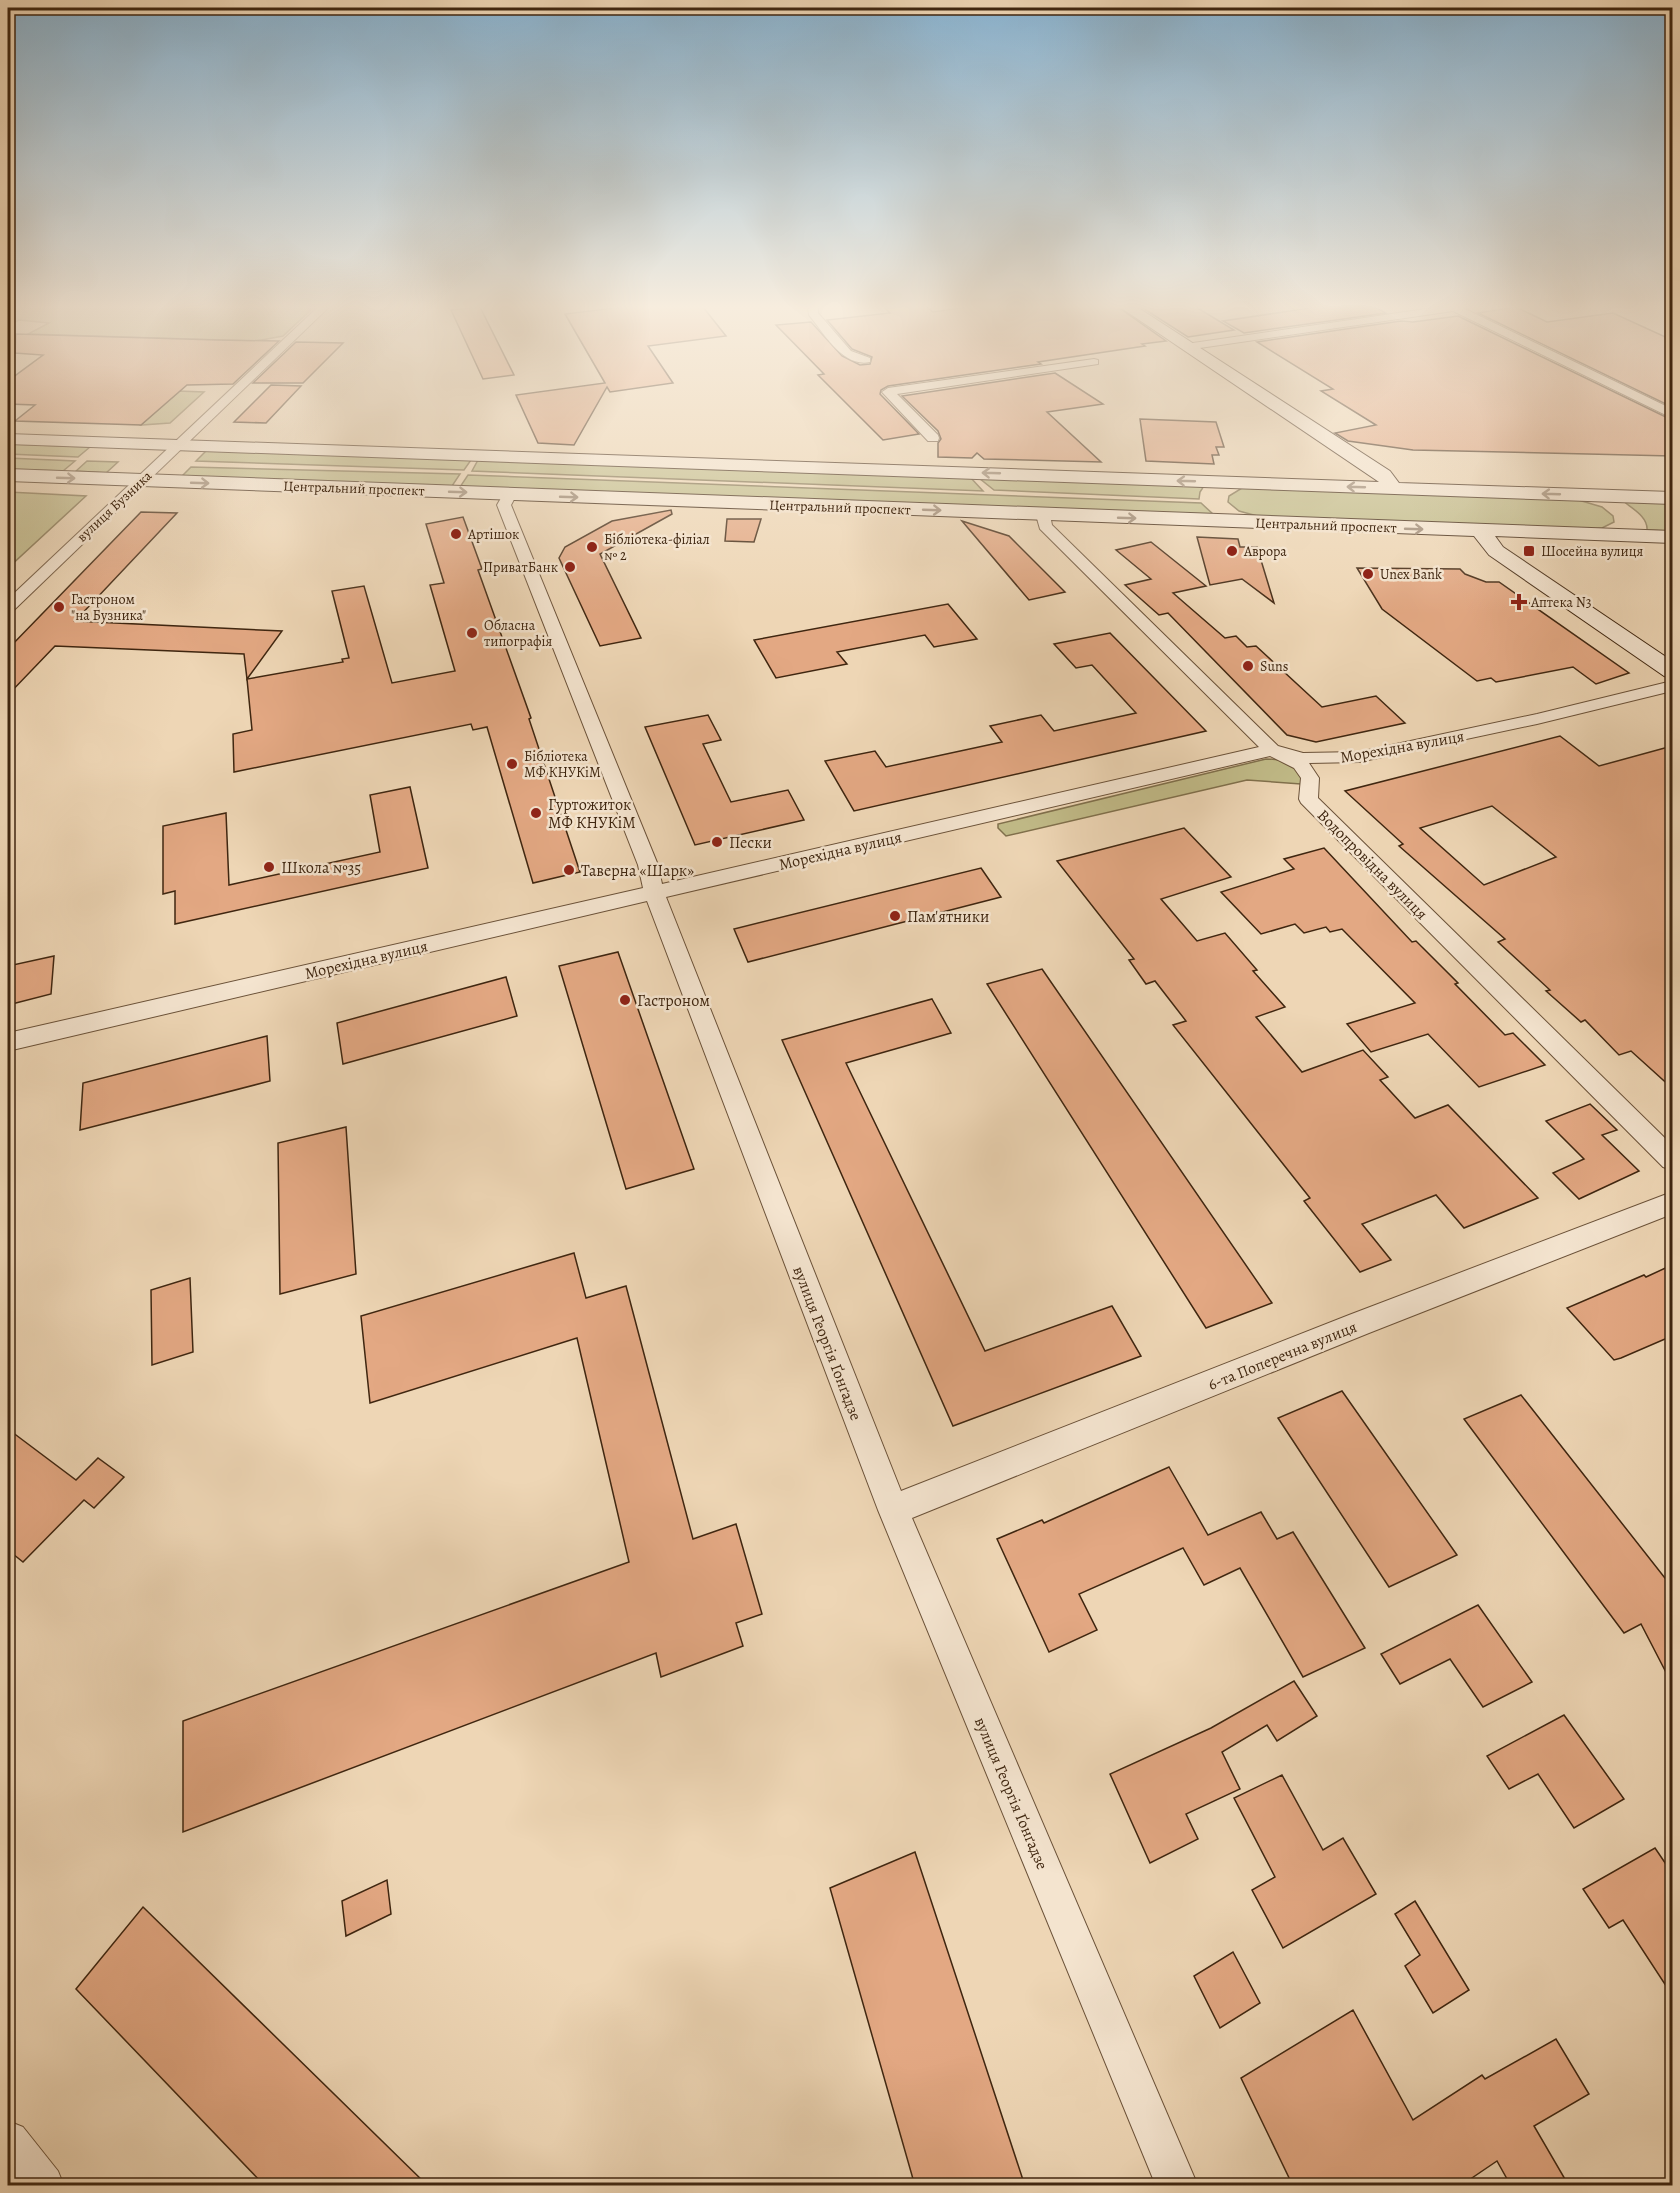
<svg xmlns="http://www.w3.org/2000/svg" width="1680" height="2193" font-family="Alegreya,serif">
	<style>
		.green { fill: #c1bb88; stroke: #80704c; stroke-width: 1.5 }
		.building { fill: #e3a883; stroke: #3f2610; stroke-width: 1.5; fill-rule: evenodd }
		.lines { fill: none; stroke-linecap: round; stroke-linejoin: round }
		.street-casing { stroke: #6b5239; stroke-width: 2 }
		.secondary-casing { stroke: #3f2610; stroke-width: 2 }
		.street { fill: #f4e4cf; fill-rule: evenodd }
		.secondary { fill: #f4e4cf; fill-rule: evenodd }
		.oneway { stroke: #9a8570 }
		.poi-dot { fill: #8f2418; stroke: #f4e4cf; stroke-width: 2 }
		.labels { text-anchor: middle; stroke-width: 5; stroke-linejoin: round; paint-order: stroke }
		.far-street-label { font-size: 14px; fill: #3f2610; stroke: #f4e4cf }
		.far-poi-label { font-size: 14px; fill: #3f2610; stroke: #f4e4cf; text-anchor: start }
		.street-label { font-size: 16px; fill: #3f2610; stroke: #f4e4cf }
		.poi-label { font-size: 16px; fill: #3f2610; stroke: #f4e4cf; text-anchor: start }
	</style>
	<rect width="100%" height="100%" fill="#eed6b5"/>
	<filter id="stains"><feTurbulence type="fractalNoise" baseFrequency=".00333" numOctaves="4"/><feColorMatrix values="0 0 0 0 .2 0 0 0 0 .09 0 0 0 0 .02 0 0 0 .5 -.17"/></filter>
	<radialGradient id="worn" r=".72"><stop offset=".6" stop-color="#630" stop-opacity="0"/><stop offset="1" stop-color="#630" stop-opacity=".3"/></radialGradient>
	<g class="green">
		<polygon points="8,307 314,307 283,336 256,341 28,334 49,323 19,320 8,325"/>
		<polygon points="178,391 204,392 170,423 141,425"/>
		<polygon points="8,444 90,447 78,457 8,454"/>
		<polygon points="207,450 471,460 464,470 196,461"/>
		<polygon points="8,458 75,461 63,471 8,469"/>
		<polygon points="478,460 970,477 983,491 472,471"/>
		<polygon points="87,461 118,462 106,473 76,471"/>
		<polygon points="191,467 460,474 452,486 182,476"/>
		<polygon points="468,475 1201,503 1214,515 460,487"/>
		<polygon points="979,478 1204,486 1200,492 1199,499 994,490"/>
		<polygon points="1242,488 1575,499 1602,507 1613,516 1614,522 1602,528 1594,529 1261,517 1239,511 1228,502 1229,496"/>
		<polygon points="8,492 86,496 8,568"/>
		<path d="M 1623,501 L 1672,503 L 1672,531 L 1647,530 C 1648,517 1633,509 1623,501 Z"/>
		<path d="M 1266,759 C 1284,759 1294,763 1305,778 L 1301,784 L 1247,780 L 1006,836 L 998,828 L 998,824 Z"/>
	</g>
	<g class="building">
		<polygon points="480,307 514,375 483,379 451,310"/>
		<polygon points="623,307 703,307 726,336 648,346 673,383 610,392 607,387 574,445 538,443 516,395 605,383 565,314"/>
		<polygon points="884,307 927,307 933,312 967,307 1118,307 1166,341 1142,344 1145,346 1038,362 1041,364 888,386 881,390 880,394 919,434 883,440 818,375 824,374 776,325 811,322 842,356 860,365 870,364 872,357 852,349 827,320 890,313"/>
		<polygon points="1141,307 1196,307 1234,330 1188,337"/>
		<polygon points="1316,307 1375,307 1386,313 1244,333 1223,321"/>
		<polygon points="1516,307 1547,322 1613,313 1672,340 1672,407 1478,313"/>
		<polygon points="1458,316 1672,420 1672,456 1413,450 1348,441 1335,433 1376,425 1321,391 1333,389 1257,342 1401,321 1413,322"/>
		<polygon points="16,334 217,340 279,341 233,384 187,385 141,425 15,421 35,405 8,404 8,381 43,355 15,353"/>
		<polygon points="296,342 343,343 303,383 253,383"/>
		<polygon points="1055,373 1103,404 1047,412 1101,462 984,459 977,453 972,458 938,457 938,443 941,439 938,431 902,396"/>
		<polygon points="271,385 301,386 266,423 234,422"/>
		<polygon points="1140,419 1216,422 1224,447 1216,447 1219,455 1212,455 1214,464 1146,461"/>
		<polygon points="671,510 672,514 600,554 641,638 600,646 559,558 565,547 612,521"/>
		<polygon points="141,512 177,513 75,621 282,631 247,679 244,654 55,646 8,695 8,649"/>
		<polygon points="463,517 482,569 478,570 531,718 529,719 580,872 533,883 487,727 473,730 471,724 234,772 233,734 252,730 247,679 343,662 342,659 349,658 332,591 364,586 392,683 455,671 430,585 444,583 426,524"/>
		<polygon points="727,519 761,519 754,542 725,541"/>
		<polygon points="962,521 1009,536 1065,592 1029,600"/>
		<polygon points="1197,537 1238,539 1240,547 1257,547 1274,603 1242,579 1210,585"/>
		<polygon points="1151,542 1206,586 1173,593 1225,638 1236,636 1247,647 1256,646 1322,707 1376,696 1405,723 1316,742 1287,735 1168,613 1159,615 1125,585 1151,579 1116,550"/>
		<polygon points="1357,568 1460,569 1465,574 1486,582 1499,582 1629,673 1596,684 1573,667 1496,682 1491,678 1477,681 1382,609"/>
		<polygon points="948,604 977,639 934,647 925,635 837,652 847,664 776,678 754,640"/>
		<polygon points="1110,633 1206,731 854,811 825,761 875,751 886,767 1002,742 990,726 1041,715 1054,731 1136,713 1092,665 1076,668 1054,644"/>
		<polygon points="708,715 721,740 703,744 731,802 788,790 804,820 695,845 645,727"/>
		<path d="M 1560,736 L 1599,766 L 1672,746 L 1672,1088 L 1631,1051 L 1619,1055 L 1585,1020 L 1581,1022 L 1546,991 L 1550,990 L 1498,942 L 1505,939 L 1399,846 L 1403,844 L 1345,791 ZM 1492,806 L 1556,857 L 1484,885 L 1420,828 Z"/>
		<polygon points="410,787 428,868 175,924 175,891 163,894 163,826 226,813 229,885 380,852 370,795"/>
		<polygon points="1184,828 1231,877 1161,899 1197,941 1225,933 1257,970 1253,971 1285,1007 1256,1017 1302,1072 1363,1050 1388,1077 1380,1080 1415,1118 1448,1105 1538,1198 1464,1228 1436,1195 1362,1224 1391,1260 1360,1272 1304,1201 1310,1198 1173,1025 1186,1021 1155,981 1146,984 1129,960 1134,959 1057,861"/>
		<polygon points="1324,848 1412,942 1416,941 1458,983 1455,984 1505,1035 1513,1033 1545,1065 1479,1087 1428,1034 1371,1052 1347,1024 1415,1003 1342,929 1330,932 1326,927 1304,933 1295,924 1261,934 1221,892 1294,869 1284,859"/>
		<polygon points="981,868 1001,897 748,962 734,929"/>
		<polygon points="618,952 694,1169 626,1189 559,966"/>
		<polygon points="54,956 51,994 8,1005 8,966"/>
		<polygon points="1042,969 1272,1303 1206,1328 987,984"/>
		<polygon points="506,977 517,1016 343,1064 337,1023"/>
		<polygon points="932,999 951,1033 846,1063 985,1351 1112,1306 1141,1356 953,1426 782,1040"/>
		<polygon points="267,1036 270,1081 80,1130 83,1083"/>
		<polygon points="1590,1104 1617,1130 1602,1135 1639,1171 1579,1199 1553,1173 1584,1159 1546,1121"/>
		<polygon points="346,1127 356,1274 280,1294 278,1143"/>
		<polygon points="574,1253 586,1298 626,1286 693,1539 736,1524 762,1614 736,1623 743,1646 661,1677 656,1653 183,1832 183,1721 629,1562 577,1338 370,1403 361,1316"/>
		<polygon points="1672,1265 1672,1336 1621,1358 1614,1360 1567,1308 1644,1275 1646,1277"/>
		<polygon points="190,1278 193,1352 152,1365 151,1290"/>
		<polygon points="1342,1391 1457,1555 1389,1587 1278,1418"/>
		<polygon points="1521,1395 1672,1587 1672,1684 1641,1624 1624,1633 1464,1419"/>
		<polygon points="8,1429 76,1480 98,1458 124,1477 94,1508 84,1500 23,1562 8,1550"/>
		<polygon points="1169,1467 1208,1535 1261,1512 1277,1539 1293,1532 1365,1648 1303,1677 1240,1568 1204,1585 1183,1548 1079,1594 1097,1630 1049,1652 997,1539 1042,1520 1044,1523"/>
		<polygon points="1478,1605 1532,1682 1483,1707 1450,1659 1400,1684 1381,1654"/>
		<polygon points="1294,1681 1317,1716 1277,1741 1267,1725 1222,1752 1240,1789 1186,1814 1198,1839 1150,1863 1110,1774 1211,1728"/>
		<polygon points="1564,1715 1624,1799 1574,1828 1538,1774 1509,1789 1487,1756"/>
		<polygon points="1282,1775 1323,1850 1343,1838 1376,1894 1283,1948 1252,1890 1275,1877 1234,1798"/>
		<polygon points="1655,1848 1672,1873 1672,1995 1623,1920 1609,1928 1583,1889"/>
		<polygon points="915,1852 1025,2186 915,2186 830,1888"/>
		<polygon points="387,1880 391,1914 346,1936 342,1901"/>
		<polygon points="1415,1901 1469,1990 1433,2013 1405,1966 1420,1955 1395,1914"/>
		<polygon points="143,1907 428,2186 265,2186 76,1989"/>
		<polygon points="1233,1952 1260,2003 1220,2028 1194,1976"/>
		<polygon points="1353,2010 1413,2120 1482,2075 1485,2079 1556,2039 1589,2094 1534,2126 1569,2186 1511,2186 1497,2161 1460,2186 1293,2186 1241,2078"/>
	</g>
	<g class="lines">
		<g class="street-casing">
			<g id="street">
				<polygon points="318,307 329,307 14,610 8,612 8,599"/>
				<path d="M 808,307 L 818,307 L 818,313 L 851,351 L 870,358 L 870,362 C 843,368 824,333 809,315 Z"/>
				<polygon points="1439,307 1461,307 1672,409 1672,418 1453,311 1186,350 1180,347 1186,344"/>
				<polygon points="1094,359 1098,360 1098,364 897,394 938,435 939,438 938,441 928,441 882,392 888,388"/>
				<polygon points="510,490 517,494 511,505 658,865 662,884 1259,747 1040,529 1036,515 1043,511 1050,515 1052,525 1278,746 1303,753 1359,752 1537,714 1672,681 1672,691 1537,724 1359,762 1309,763 1319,778 1318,798 1672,1145 1672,1170 1663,1167 1301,803 1299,799 1301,778 1294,768 1270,756 666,897 901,1491 1349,1315 1672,1192 1672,1214 1369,1333 912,1518 1198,2186 1156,2186 878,1510 647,901 8,1051 8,1033 643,888 638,865 497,505 505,491"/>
				<polygon points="8,2121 23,2127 58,2171 64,2186 16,2186 8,2175"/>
			</g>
		</g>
		<g class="secondary-casing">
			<g id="secondary">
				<polygon points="1120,307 1137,307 1390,471 1399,483 1672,492 1672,504 8,444 8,434 1379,482"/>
				<polygon points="8,469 1672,531 1672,543 1495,536 1503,547 1672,661 1672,678 1664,676 1489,555 1474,536 8,481"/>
			</g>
		</g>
		<use href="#street" class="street"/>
		<use href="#secondary" class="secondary"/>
	</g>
	<defs><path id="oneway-shaft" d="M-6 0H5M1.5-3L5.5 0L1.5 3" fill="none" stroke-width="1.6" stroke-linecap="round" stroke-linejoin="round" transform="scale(1.5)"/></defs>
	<g class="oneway">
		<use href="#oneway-shaft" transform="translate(991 473) rotate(-178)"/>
		<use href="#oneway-shaft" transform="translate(66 478) rotate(2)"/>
		<use href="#oneway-shaft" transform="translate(1186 481) rotate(-178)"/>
		<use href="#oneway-shaft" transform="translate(200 483) rotate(2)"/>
		<use href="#oneway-shaft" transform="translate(1356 487) rotate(-178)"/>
		<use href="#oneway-shaft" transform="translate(458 492) rotate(2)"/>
		<use href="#oneway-shaft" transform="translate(1551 494) rotate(-178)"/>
		<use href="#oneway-shaft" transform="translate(569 497) rotate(2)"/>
		<use href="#oneway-shaft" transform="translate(932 510) rotate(2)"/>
		<use href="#oneway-shaft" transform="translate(1127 518) rotate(2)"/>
		<use href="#oneway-shaft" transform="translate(1414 529) rotate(2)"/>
	</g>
	<linearGradient id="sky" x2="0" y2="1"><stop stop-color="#89b5d4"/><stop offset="0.5" stop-color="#f7edde"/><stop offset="1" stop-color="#f7edde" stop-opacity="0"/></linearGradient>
	<rect width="1680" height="614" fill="url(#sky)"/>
	<g class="poi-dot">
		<circle cx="456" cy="534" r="6"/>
		<circle cx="592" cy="547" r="6"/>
		<circle cx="1232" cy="551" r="6"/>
		<rect x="1523" y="545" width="12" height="12" rx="3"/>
		<circle cx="570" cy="567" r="6"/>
		<circle cx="1368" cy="574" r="6"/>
		<path d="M1516 593h6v6h6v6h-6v6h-6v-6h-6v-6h6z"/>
		<circle cx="59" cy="607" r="6"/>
		<circle cx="472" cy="633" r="6"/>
		<circle cx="1248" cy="666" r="6"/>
		<circle cx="512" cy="764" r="6"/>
		<circle cx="536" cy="813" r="6"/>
		<circle cx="717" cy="842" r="6"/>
		<circle cx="269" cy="867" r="6"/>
		<circle cx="569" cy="870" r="6"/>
		<circle cx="895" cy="916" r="6"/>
		<circle cx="625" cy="1000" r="6"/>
	</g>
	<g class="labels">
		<g class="far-street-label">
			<text transform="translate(354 488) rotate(2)" y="5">Центральний проспект</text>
			<text transform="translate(114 506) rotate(-43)" y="5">вулиця Бузника</text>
			<text transform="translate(840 507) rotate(2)" y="5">Центральний проспект</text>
			<text transform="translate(1326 525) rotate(2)" y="5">Центральний проспект</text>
		</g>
		<g class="far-poi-label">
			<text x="468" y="539">Артішок</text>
			<text x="604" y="544">Бібліотека-філіал<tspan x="604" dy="16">№ 2</tspan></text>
			<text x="1244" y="556">Аврора</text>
			<text x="1541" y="556">Шосейна вулиця</text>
			<text x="558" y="572" text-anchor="end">ПриватБанк</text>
			<text x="1380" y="579">Unex Bank</text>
			<text x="71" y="604">Гастроном<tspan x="71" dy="16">"на Бузника"</tspan></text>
			<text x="1531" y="607">Аптека N3</text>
			<text x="484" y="630">Обласна<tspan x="484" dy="16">типографія</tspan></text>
			<text x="1260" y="671">Suns</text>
			<text x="524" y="761">Бібліотека<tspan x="524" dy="16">МФ КНУКіМ</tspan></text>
		</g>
		<g class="street-label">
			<text transform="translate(1402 746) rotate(-10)" y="6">Морехідна вулиця</text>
			<text transform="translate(840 850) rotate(-13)" y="6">Морехідна вулиця</text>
			<text transform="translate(1373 864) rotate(45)" y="6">Водопровідна вулиця</text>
			<text transform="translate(366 959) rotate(-13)" y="6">Морехідна вулиця</text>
			<text transform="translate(828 1343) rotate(69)" y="6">вулиця Георгія Ґонґадзе</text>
			<text transform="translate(1282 1355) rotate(-22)" y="6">6-та Поперечна вулиця</text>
			<text transform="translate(1012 1793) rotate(67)" y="6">вулиця Георгія Ґонґадзе</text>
		</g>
		<g class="poi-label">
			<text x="548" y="810">Гуртожиток<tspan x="548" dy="18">МФ КНУКіМ</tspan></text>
			<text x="729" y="848">Пески</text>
			<text x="281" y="873">Школа №35</text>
			<text x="581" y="876">Таверна «Шарк»</text>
			<text x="907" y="922">Пам'ятники</text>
			<text x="637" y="1006">Гастроном</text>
		</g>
	</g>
	<rect width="1680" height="2193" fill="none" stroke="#eed6b5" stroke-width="30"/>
	<rect x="9" y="9" width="1662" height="2175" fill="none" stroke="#3f2610" stroke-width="3"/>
	<rect x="15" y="15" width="1650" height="2163" fill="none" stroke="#3f2610" stroke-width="1.5"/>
	<rect width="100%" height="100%" filter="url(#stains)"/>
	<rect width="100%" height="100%" fill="url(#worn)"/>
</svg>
